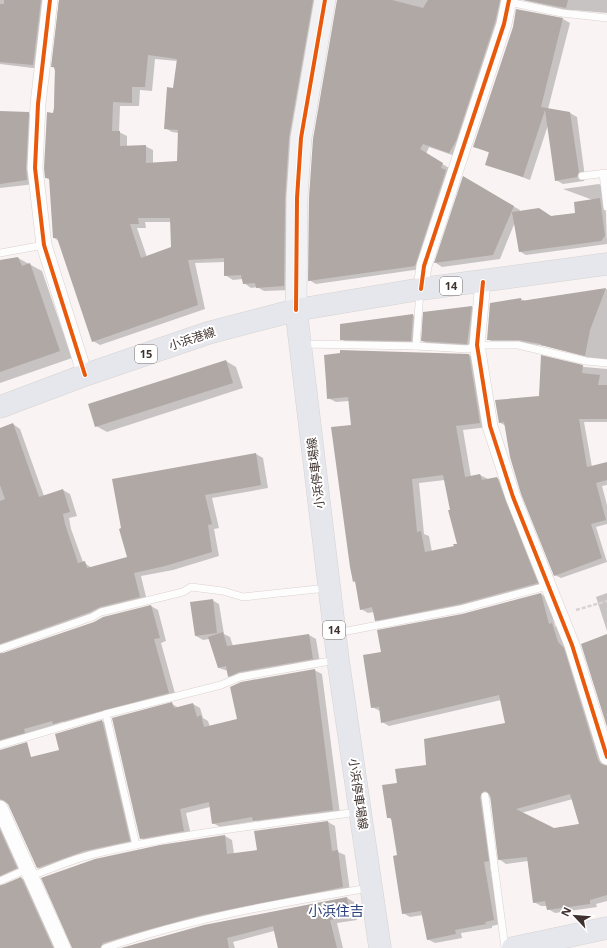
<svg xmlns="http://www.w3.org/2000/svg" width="607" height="948" font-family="'Open Sans','Noto Sans JP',sans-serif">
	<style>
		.shadow { fill: #0003; fill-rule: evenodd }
		.building { fill: #b0a8a5; fill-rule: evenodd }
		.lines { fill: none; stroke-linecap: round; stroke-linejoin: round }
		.lane-casing { stroke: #d9d1ce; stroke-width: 8 }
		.street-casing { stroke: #d9d1ce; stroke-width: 16 }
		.secondary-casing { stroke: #d9d1ce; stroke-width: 22 }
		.primary-casing { stroke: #d6d2d1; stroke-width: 23 }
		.path { stroke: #d6d3d2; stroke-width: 2.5; stroke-dasharray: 4 2; stroke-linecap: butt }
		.lane { stroke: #fefdfd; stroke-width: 7 }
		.street { stroke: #fefdfd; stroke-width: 15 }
		.secondary { stroke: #f2f2f5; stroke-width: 21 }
		.primary { stroke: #e6e7ec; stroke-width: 22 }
		.cycleway-casing { stroke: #fff; stroke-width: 6 }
		.cycleway { stroke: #e8590c; stroke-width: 4 }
		.labels { text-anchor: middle; stroke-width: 4; stroke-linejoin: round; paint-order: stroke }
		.shield { fill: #fff; stroke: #796f6c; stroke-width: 1 }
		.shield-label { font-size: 11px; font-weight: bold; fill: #3f312d }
		.street-label { font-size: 12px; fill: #3f312d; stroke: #fff }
		.quarter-label { font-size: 14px; fill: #2c4079; stroke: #fff }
	</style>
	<rect width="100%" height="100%" fill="#f9f4f3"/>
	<g class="shadow">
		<polygon points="0,0 51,0 41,69 0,64"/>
		<path d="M 59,0 L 315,0 L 291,290 L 264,291 L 257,287 L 251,288 L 244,283 L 243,279 L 233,280 L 225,275 L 225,262 L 195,263 L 205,309 L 100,345 L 93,341 L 59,241 L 54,238 L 50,180 L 46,178 L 54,114 L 55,68 L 52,67 ZM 155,59 L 177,61 L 174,89 L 165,128 L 172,132 L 179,133 L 178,162 L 153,163 L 153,150 L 145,146 L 127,146 L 127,136 L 119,132 L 120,106 L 139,106 L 140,90 L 152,91 ZM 145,222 L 171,222 L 172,248 L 147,257 L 137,228 L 146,228 Z"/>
		<polygon points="338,0 508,0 455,156 429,147 426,154 449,168 447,172 452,175 421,269 316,284 309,280"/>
		<polygon points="522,0 607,0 607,13 573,10 570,11"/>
		<polygon points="563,19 570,23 548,109 570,113 577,117 585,177 584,181 563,184 556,180 548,125 530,180 487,164 490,153 474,146"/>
		<polygon points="0,112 28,113 36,117 35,184 0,188"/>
		<polygon points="464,178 520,210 519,212 552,216 576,214 593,200 563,189 599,184 605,188 607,244 526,255 519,251 515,222 500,259 442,267 436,263"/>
		<polygon points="18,258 42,271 72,358 0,383 0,261"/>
		<polygon points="607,289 607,360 594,359 545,346 524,343 494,343 488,339 521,299 525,301"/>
		<polygon points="472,307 478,310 474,347 429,344 422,341"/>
		<polygon points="413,315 420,319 418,344 348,343 341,339 341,325"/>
		<path d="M 469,355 L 477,359 L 488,427 L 463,430 L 471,477 L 480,475 L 488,479 L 497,478 L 505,483 L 545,587 L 384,624 L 376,620 L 374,612 L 368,613 L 361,609 L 356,583 L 354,581 L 352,426 L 349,401 L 336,402 L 328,398 ZM 445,480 L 458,544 L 455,547 L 432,552 L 429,536 L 424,534 L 419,483 Z"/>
		<polygon points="542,357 585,367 607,369 607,422 584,422 592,467 607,463 607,485 602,486 607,505 607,524 596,527 607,562 561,578 555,575 506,426 499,422 540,396"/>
		<polygon points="226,361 236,367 243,388 107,432 96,426"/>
		<polygon points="13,424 20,429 44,496 63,490 70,494 77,516 69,518 71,529 83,562 92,568 128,558 120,529 256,454 263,458 268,488 212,498 219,528 214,529 219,556 173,570 141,576 147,601 107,611 2,652 3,654 151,606 158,610 166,641 161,643 176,697 69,725 63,722 30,733 0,748 0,429"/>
		<polygon points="607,593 607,631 596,597"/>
		<path d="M 541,594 L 548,598 L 555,626 L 559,628 L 570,653 L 607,766 L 607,901 L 596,904 L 597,907 L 555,913 L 548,909 L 547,906 L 541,906 L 534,902 L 528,861 L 506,864 L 499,859 L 491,795 L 487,801 L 495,865 L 490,866 L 500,924 L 492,926 L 492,928 L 461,933 L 462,938 L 435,943 L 427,939 L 423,915 L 410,917 L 403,913 L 398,856 L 392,820 L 388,817 L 398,783 L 427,765 L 506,724 L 501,700 L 389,726 L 382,722 L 380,711 L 372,707 L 383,653 L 462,615 ZM 573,799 L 580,824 L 554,829 L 521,813 Z"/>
		<polygon points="212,600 219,604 224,634 230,637 233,646 309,635 316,639 320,663 236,680 229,676 228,671 219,668 209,639 203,640 196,636"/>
		<polygon points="314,670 322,674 340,814 261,824 256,821 220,827 213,823 210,807 186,813 191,835 148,843 141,838 172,704 179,708 193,704 200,708 203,718 208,721 210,727 238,720"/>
		<polygon points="102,721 109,725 137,845 45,872 38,868 9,804 4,803 0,808 0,771 61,751"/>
		<polygon points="0,816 24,872 5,880 2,886 21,878 28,882 59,948 0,948"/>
		<polygon points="328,822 335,826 338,852 345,855 350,891 242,911 110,948 72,948 72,945 225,836 232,840 234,854 258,851"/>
		<polygon points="347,898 354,902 357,920 337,923 343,948 278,948 274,931 233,942 235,948 127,948"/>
	</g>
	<g class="building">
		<polygon points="4,0 41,0 33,65 0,62 0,4 4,4"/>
		<path d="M 59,0 L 313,0 L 289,137 L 285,198 L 284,286 L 256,288 L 255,283 L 243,284 L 241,275 L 224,276 L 224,258 L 188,260 L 198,305 L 92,342 L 57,238 L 53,238 L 49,178 L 45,178 L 44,168 L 47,112 L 53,113 L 54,108 L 55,71 L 54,67 L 51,67 ZM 148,55 L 177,59 L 173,88 L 167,87 L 164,129 L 178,130 L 177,161 L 146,163 L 146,145 L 120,146 L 120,131 L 112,131 L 113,102 L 132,103 L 132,87 L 145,87 ZM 138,218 L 170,218 L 171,247 L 141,258 L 130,224 L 139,224 Z"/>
		<polygon points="337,0 392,0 423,8 428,0 500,0 495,22 456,141 449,153 423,144 420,149 443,163 441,168 446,170 415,266 308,281 309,198 313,139"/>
		<polygon points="524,0 568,0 566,8"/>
		<polygon points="516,9 563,18 541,107 570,112 579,172 577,177 555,181 545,110 523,177 485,165 489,152 473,147 513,27"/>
		<polygon points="0,111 29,112 26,168 27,180 0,184"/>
		<polygon points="463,176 514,206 493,255 434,263"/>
		<polygon points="600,198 605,236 601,241 519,252 512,212 539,208 551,216 575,213 574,202"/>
		<polygon points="18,257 22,266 30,263 60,351 0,372 0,260"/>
		<polygon points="606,288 590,330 585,356 541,345 541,344 519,340 487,340 490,303 521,298 521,301"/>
		<polygon points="472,306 467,344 421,341 423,312"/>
		<polygon points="413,314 411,341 340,340 340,324"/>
		<path d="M 340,350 L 469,354 L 480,423 L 456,426 L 465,477 L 480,474 L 482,480 L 497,477 L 538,583 L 460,604 L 375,621 L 372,607 L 360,610 L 355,581 L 353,582 L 350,567 L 331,427 L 351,425 L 348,397 L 327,399 L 326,382 L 324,355 L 340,353 ZM 443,475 L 450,510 L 448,510 L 457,544 L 453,544 L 454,546 L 425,552 L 421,531 L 417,532 L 412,479 Z"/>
		<polygon points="541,355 583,365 582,373 600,375 598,385 607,385 607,419 579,419 587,467 607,462 607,480 596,483 606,520 591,524 602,558 554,576 521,494 510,457 504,422 499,423 495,400 539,396"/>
		<polygon points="226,360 233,383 95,427 88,404"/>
		<polygon points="13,423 39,497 63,489 70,512 63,514 65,524 78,563 85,561 87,568 127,557 119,529 121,528 112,479 256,453 261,485 205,495 212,524 208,525 212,552 165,566 134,573 140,597 100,607 90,612 0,644 0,501 5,499 0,485 0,428"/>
		<path d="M 541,593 L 549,624 L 552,623 L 558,642 L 564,648 L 598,760 L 601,764 L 607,766 L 607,895 L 590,900 L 590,904 L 547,910 L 545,901 L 533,903 L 527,857 L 498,860 L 490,795 L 487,792 L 484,791 L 480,797 L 489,861 L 484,862 L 494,920 L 485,922 L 486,924 L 455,930 L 456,934 L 427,940 L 421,911 L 402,914 L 393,856 L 397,855 L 391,818 L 387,818 L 382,785 L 397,783 L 395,769 L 426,765 L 424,739 L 505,723 L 499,695 L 381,723 L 379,707 L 371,708 L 363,655 L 381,652 L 377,630 L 462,614 ZM 570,794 L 579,824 L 554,828 L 516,809 Z"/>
		<polygon points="213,599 217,633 195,636 190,602"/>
		<polygon points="151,605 160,638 154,639 169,693 53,724 52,721 24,729 25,733 0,740 0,654 94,622 103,617"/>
		<polygon points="223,632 227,646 309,634 313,659 239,672 228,677 226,666 218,668 208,637"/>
		<polygon points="607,634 607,727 581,644"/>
		<polygon points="315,669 333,810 253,821 252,817 212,824 209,802 180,809 184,831 140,839 112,718 172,702 174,708 193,703 197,717 201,715 204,727 237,719 230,687 241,682"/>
		<polygon points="102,720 130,841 84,851 37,868 8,804 5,801 0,799 0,750 27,742 31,757 59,750 55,734"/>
		<polygon points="328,821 332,851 338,850 343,887 202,915 136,933 103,943 100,948 72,948 41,878 95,859 160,845 225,835 227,854 257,850 254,831"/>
		<polygon points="0,830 17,868 0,876"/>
		<polygon points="21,877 53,948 0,948 0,886"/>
		<polygon points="347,897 350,916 330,920 337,948 278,948 273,926 227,938 229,948 121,948 204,925"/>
	</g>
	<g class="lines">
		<g class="lane-casing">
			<g id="lane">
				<polyline points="509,2 562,13 607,18"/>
				<polyline points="603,173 607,207"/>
				<polyline points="582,176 607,173"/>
				<polyline points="0,253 44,245"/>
				<polyline points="302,344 416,346 468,349 477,345 518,345 586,361 607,363"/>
				<polyline points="416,346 420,291"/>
				<polyline points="337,633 461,609 547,586"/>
				<polyline points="0,649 92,617 101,612 183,592 191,587 223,591 243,597 327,588"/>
				<polyline points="106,714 136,845"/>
				<polyline points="0,745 106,714 221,685 240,677 336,660"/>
				<polyline points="485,796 505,948"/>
				<path d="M 31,876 C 51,869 72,859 94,854 C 181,833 270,824 358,812"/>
				<polyline points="0,881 27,869"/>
				<path d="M 105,948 C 191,918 280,903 369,888"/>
			</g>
		</g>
		<g class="street-casing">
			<g id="street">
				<polyline points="50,0 38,104 35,168 44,245 85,375"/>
				<polyline points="483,282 477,345 490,426 513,497 572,645 607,757"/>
				<polyline points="421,289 424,266 504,24 509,0"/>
				<polyline points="0,808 63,948"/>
			</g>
		</g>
		<g class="secondary-casing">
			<polyline id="secondary" points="296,310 297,198 301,138 325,0"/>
		</g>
		<g class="primary-casing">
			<g id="primary">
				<polyline points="296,310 338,660 380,948"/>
				<polyline points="0,407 85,375 208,333 296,310 421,289 607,264"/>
				<polyline points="513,948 607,928"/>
			</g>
		</g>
		<polyline class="path" points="576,610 607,601"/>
		<use href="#lane" class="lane"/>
		<use href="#street" class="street"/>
		<use href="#secondary" class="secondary"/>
		<use href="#primary" class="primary"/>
		<g class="cycleway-casing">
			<g id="cycleway">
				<polyline points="50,0 38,104 35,168 44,245 85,375"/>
				<polyline points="483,282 477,345 490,426 513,497 572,645 607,757"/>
				<polyline points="421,289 424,266 504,24 509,0"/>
				<polyline points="296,310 297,198 301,138 325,0"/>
			</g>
		</g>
		<use href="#cycleway" class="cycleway"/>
	</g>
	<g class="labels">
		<g class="shield">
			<rect x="440" y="277" width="22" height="18" rx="3"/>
			<rect x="135" y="345" width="22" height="18" rx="3"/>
			<rect x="323" y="621" width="22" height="18" rx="3"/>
		</g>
		<g class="shield-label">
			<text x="451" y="290">14</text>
			<text x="146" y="358">15</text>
			<text x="334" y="634">14</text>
		</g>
		<g class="street-label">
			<text transform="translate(192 339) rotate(-18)" y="4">小浜港線</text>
			<text transform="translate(316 473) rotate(-97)" y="4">小浜停車場線</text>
			<text transform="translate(358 794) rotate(82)" y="4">小浜停車場線</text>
		</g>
		<g class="quarter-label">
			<text x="336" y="916">小浜住吉</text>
		</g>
	</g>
	<g transform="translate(575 916) rotate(296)" stroke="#ffffff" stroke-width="3" paint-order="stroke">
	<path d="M0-3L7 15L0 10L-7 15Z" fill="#3f312d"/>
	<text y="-6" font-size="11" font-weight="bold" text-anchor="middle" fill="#3f312d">N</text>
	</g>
</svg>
